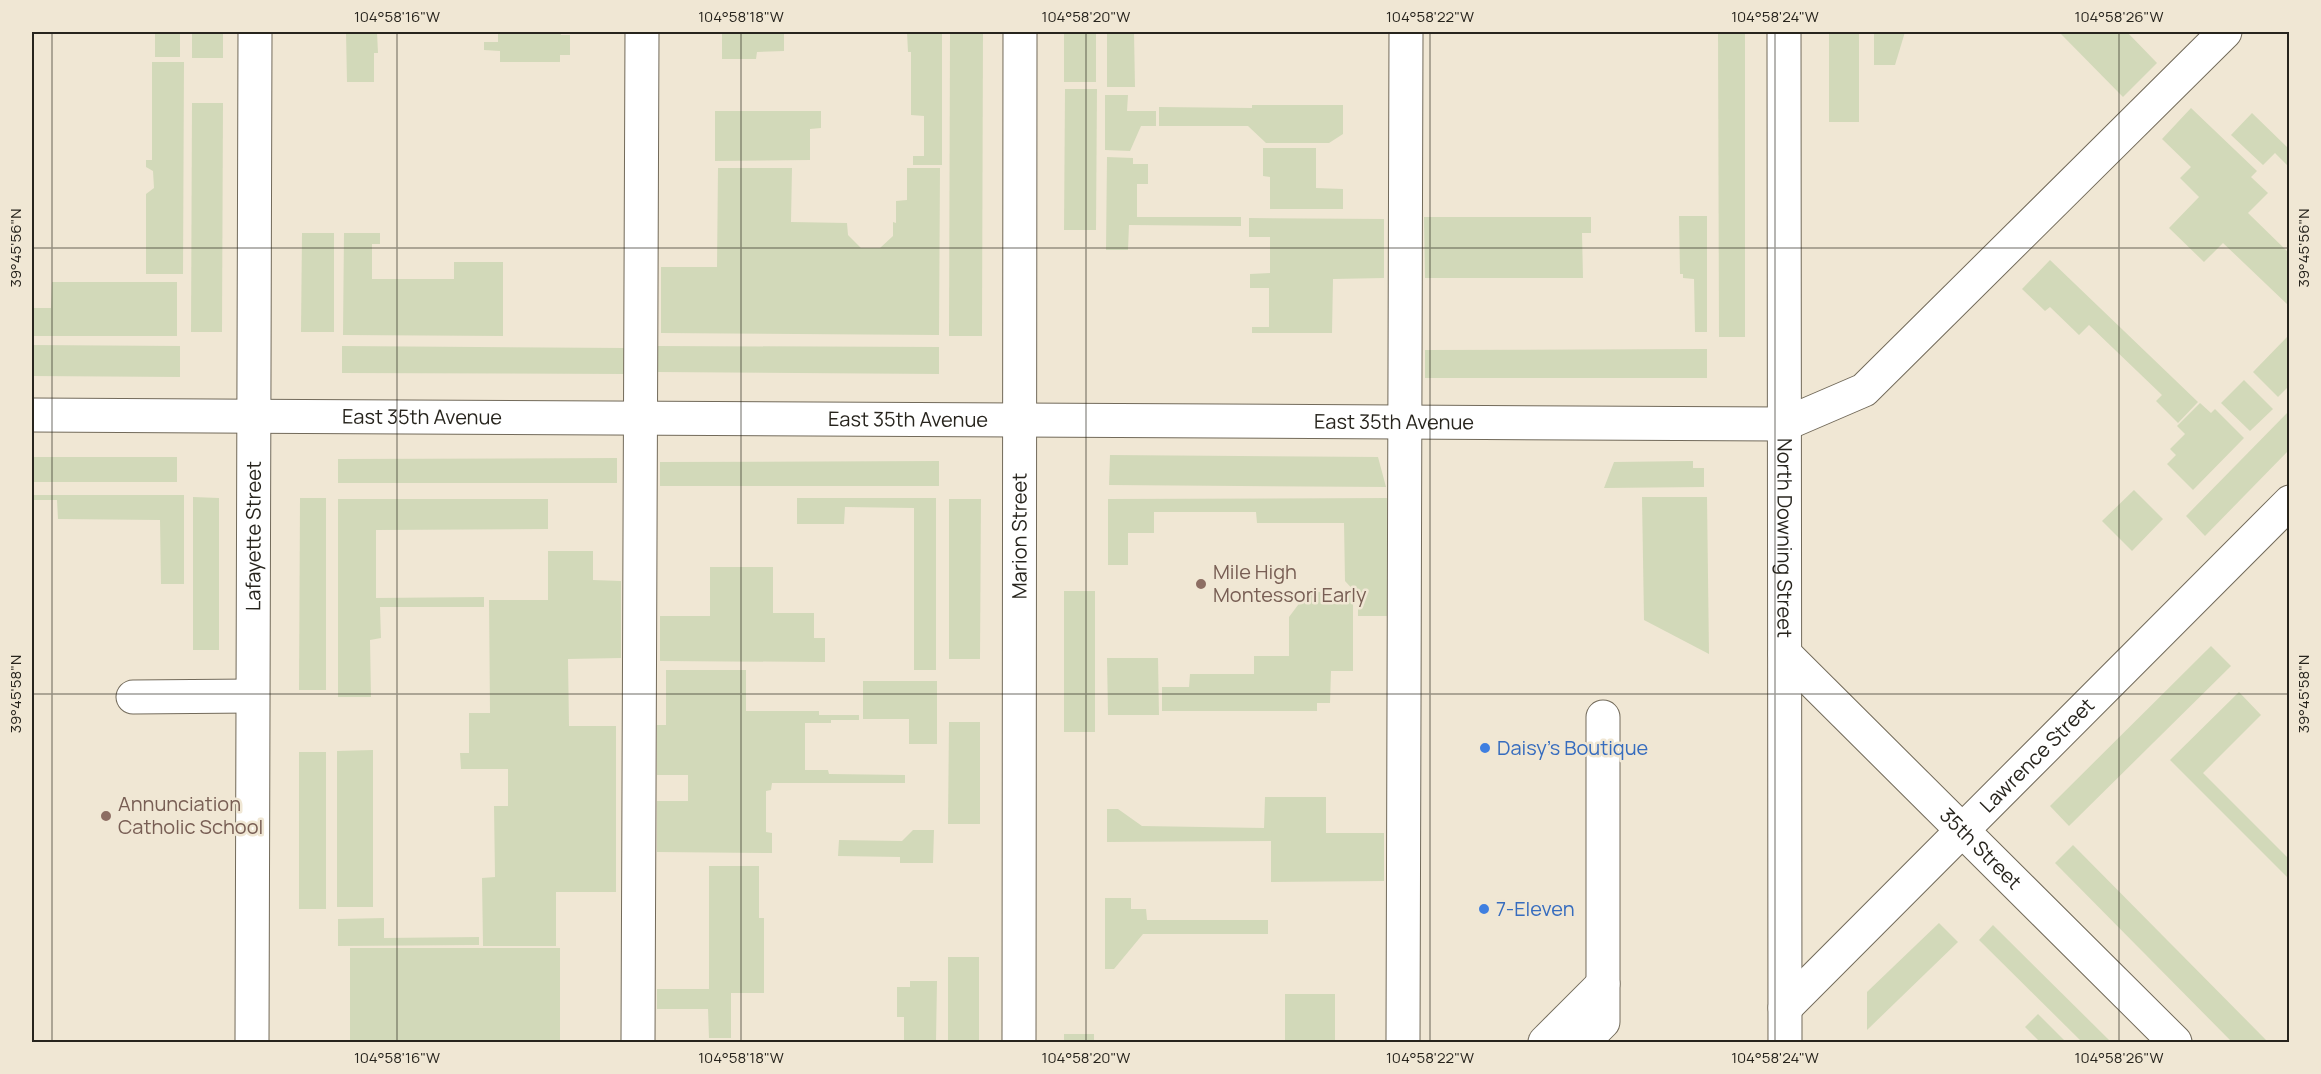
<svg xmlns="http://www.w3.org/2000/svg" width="2321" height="1074" font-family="Manrope,sans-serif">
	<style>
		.green { fill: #d2d9b9 }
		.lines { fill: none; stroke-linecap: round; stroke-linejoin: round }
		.minor-casing { stroke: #726a5a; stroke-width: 35 }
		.major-casing { stroke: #726a5a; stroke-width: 35 }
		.minor { stroke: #fff; stroke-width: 33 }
		.major { stroke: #fff; stroke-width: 33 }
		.ticks { fill: none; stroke: #27241d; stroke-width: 1.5; stroke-opacity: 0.45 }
		.education-dot { fill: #8d6e63; stroke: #f0e7d4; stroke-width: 2 }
		.shop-dot { fill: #3f7fe0; stroke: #f0e7d4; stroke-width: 2 }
		.labels { text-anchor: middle; stroke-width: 5; stroke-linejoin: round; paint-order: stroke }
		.street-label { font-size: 20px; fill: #27241d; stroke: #f0e7d4 }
		.education-label { font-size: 20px; fill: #785e54; stroke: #f0e7d4; text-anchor: start }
		.shop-label { font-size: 20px; fill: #366cbe; stroke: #f0e7d4; text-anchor: start }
		.neatline { fill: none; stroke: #27241d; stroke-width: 2 }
		.ticks-label { font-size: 15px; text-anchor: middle; fill: #27241d }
	</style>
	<rect width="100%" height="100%" fill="#f0e7d4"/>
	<g class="green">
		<rect x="155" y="32" width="25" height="25"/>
		<rect x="192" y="32" width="31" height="26"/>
		<polygon points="346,32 377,32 378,53 374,53 374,82 347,82"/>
		<polygon points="498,32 560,32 561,35 570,35 570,55 560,55 560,62 500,62 500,51 484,50 484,42 498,42"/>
		<polygon points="722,32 784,32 784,51 757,52 756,59 722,59"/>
		<polygon points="907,32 942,32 942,165 913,165 913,156 924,156 924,116 911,115 911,52 908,52"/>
		<polygon points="950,32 983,32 982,336 949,336"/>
		<rect x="1064" y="32" width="32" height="50"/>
		<polygon points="1107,32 1134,32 1135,87 1107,87"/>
		<polygon points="1718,32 1745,32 1745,337 1719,337"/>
		<rect x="1829" y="32" width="30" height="90"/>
		<polygon points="1874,32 1905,32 1895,65 1874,65"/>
		<polygon points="2059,32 2127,32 2157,63 2123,97"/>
		<polygon points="152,62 184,62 183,274 146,274 146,194 154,188 153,171 146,167 146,160 152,160"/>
		<polygon points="1065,89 1097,89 1096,230 1064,230"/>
		<polygon points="1105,95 1128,95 1127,111 1156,111 1156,126 1141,126 1130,151 1105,150"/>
		<polygon points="192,103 223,103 222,332 191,332"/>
		<polygon points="1252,105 1343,105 1343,134 1329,143 1266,143 1248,126 1159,126 1159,107 1252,108"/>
		<polygon points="2191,108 2257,171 2251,177 2268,193 2248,213 2289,253 2289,306 2223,243 2204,262 2169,228 2199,197 2180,178 2191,167 2162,139"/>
		<polygon points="715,111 821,111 821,128 810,129 810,160 715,161"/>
		<polygon points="2252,113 2289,149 2289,167 2275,153 2263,165 2231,135"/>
		<polygon points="1263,148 1316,148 1316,188 1343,189 1343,209 1270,209 1270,177 1263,176"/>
		<polygon points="1107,157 1133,158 1133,164 1148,164 1148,184 1137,184 1137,217 1241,217 1241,226 1129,225 1128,250 1106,250"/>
		<polygon points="718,168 792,168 791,222 847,223 848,235 861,248 880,248 893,236 893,222 896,223 896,201 907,200 907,168 940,168 939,335 661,333 661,267 717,267"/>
		<polygon points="1679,216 1707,216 1707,332 1695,332 1694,279 1683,278 1683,274 1680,274"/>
		<polygon points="1424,217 1591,217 1591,233 1582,233 1583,278 1425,278"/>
		<polygon points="1249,218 1384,219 1384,278 1333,279 1332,333 1252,333 1252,327 1269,327 1269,288 1250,288 1250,274 1270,273 1270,237 1249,237"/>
		<polygon points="302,233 334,233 334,332 301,332"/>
		<polygon points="344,233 380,233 380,244 372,244 372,279 454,279 454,262 503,262 503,336 343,335"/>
		<polygon points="2050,260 2198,402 2178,423 2156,401 2162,395 2089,325 2079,335 2050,307 2045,311 2022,289"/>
		<polygon points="52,282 177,282 177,336 32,336 32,308 51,308"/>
		<polygon points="2289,335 2289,386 2278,397 2253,372"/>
		<polygon points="32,345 180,346 180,377 32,376"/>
		<polygon points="342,346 624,348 624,374 342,373"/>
		<polygon points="657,346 939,347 939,374 657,372"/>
		<polygon points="1707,349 1707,378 1425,378 1425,350"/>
		<polygon points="2244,380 2273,409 2250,431 2221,403"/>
		<polygon points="2200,403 2211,413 2215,409 2244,438 2193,490 2167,464 2176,455 2170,449 2185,434 2177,426"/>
		<polygon points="2289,411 2289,450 2205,536 2186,516"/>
		<polygon points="1110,455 1378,457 1386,487 1109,485"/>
		<rect x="32" y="457" width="145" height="25"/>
		<polygon points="617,458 617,483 338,483 338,459"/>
		<polygon points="939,461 939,486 660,486 660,462"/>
		<polygon points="1693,461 1693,468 1704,468 1704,487 1604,488 1614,462"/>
		<polygon points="2134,490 2163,519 2132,551 2102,521"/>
		<polygon points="32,495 184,495 184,584 161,584 160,520 58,519 57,500 32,500"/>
		<polygon points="193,497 219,498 219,650 193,650"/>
		<polygon points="1642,497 1707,497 1709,654 1644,620"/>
		<polygon points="300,498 326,498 326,690 299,690"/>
		<polygon points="797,498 936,498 936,670 914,670 914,508 845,507 844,524 797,524"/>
		<polygon points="1387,498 1387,616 1358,616 1358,595 1345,581 1344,523 1257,523 1256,512 1154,512 1154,533 1128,533 1128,565 1108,565 1108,499"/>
		<polygon points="338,499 548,499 548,529 376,530 376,598 484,597 484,607 380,607 381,638 370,640 371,697 338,697"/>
		<polygon points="949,499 981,499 980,659 949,659"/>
		<polygon points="548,551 593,551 593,580 621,581 621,658 568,659 569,726 616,726 616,892 556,892 556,946 483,946 482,878 495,877 494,806 508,806 508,769 461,769 460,753 469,753 469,713 490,713 489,600 548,600"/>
		<polygon points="710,567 773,567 773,613 814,613 814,638 825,638 825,662 660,661 660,616 710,616"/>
		<rect x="1064" y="591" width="31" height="141"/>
		<polygon points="1301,592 1353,592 1353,671 1331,671 1330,703 1317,703 1317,711 1162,711 1162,687 1189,687 1190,674 1254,674 1254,656 1289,656 1289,617 1301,601"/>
		<polygon points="2211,646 2231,666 2069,826 2050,806"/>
		<polygon points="1107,658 1158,658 1159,715 1108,715"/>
		<polygon points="666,670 746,670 746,711 819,711 819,715 859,715 859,720 831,720 831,723 805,723 805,770 828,770 829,774 905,775 905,783 772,783 771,790 766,791 766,832 772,833 772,853 657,852 657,801 688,801 688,775 657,775 657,725 666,725"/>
		<polygon points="863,681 937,681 937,744 909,744 909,719 863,719"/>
		<polygon points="2239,692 2261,715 2203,773 2289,859 2289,879 2170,760"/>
		<polygon points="949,722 980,722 980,824 948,824"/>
		<polygon points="373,750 373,907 337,907 337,751"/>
		<rect x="299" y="752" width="27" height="157"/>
		<polygon points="1265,797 1326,797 1326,833 1384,833 1384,881 1271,882 1271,841 1107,842 1107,809 1118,809 1142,826 1264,828"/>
		<polygon points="913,830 934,830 933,863 900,863 900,857 838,856 839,840 902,841"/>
		<polygon points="2073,845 2268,1042 2232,1042 2055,863"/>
		<polygon points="709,866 759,866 759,918 764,918 764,993 731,993 731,1038 709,1038 708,1009 657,1009 657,989 709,989"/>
		<polygon points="1105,898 1131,898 1131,909 1146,909 1147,920 1268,920 1268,934 1143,934 1114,969 1105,969"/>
		<polygon points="384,918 384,938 479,937 479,945 338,946 338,919"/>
		<polygon points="1939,923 1958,942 1867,1030 1867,992"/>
		<polygon points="1993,925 2111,1042 2082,1042 1979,940"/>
		<rect x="350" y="948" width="210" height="92"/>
		<rect x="948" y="957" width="31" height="85"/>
		<polygon points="910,981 937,981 936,1042 904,1042 904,1017 897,1017 897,987 910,987"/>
		<rect x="1285" y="994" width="50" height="48"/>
		<polygon points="2038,1014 2066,1042 2040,1042 2025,1027"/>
		<rect x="1064" y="1034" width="30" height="8"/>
	</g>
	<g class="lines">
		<g class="minor-casing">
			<g id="minor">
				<path id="s1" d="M 32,415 L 1785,424 L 1864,390 L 2225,32"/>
				<path id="s2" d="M 1785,654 L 2175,1042"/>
				<polyline points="133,697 252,696"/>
				<path id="s3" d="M 1785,1008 L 2290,502"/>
				<path id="s4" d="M 252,1042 L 255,32"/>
				<polyline points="638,1042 642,32"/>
				<path id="s5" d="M 1019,1042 L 1020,32"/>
				<polyline points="1403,1042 1406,32"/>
				<polyline points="1545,1042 1603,984"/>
				<polyline points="1583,1042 1603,1022 1603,717"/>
			</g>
		</g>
		<g class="major-casing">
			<g id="major">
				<path id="s6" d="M 1784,32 L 1785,1042"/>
			</g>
		</g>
		<use href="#minor" class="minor"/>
		<use href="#major" class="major"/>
	</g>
	<path class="ticks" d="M 52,32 L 52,1042M 397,32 L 397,1042M 741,32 L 741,1042M 1086,32 L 1086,1042M 1430,32 L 1430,1042M 1775,32 L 1775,1042M 2119,32 L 2119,1042M 32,248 L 2290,248M 32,694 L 2290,694"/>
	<g class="education-dot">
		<circle cx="1201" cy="584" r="6"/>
		<circle cx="106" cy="816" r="6"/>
	</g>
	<g class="shop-dot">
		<circle cx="1485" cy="748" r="6"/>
		<circle cx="1484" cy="909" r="6"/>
	</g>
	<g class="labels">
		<g class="street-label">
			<text dy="7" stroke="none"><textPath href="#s1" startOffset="390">East 35th Avenue</textPath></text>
			<text dy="7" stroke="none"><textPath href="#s1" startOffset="876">East 35th Avenue</textPath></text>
			<text dy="7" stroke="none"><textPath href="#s1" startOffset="1362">East 35th Avenue</textPath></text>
			<text dy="7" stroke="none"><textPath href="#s4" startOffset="506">Lafayette Street</textPath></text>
			<text dy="7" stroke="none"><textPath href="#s5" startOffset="506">Marion Street</textPath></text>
			<text dy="7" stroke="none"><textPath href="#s6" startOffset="506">North Downing Street</textPath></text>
			<text dy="7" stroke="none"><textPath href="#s3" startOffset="357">Lawrence Street</textPath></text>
			<text dy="7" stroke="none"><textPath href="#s2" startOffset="276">35th Street</textPath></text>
		</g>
		<g class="education-label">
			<text x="1213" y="579">Mile High<tspan x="1213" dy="23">Montessori Early</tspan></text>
			<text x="118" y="811">Annunciation<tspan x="118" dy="23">Catholic School</tspan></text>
		</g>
		<g class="shop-label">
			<text x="1497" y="755">Daisy's Boutique</text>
			<text x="1496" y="916">7-Eleven</text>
		</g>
	</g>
	<rect width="2321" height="1074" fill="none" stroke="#f0e7d4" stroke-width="66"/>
	<rect x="33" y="33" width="2255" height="1008" class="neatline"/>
	<g class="ticks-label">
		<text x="397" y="22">104°58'16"W</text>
		<text x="741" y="22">104°58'18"W</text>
		<text x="1086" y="22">104°58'20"W</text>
		<text x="1430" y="22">104°58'22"W</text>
		<text x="1775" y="22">104°58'24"W</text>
		<text x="2119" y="22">104°58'26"W</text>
		<text transform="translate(2304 248) rotate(-90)" y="5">39°45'56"N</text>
		<text transform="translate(16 248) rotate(-90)" y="5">39°45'56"N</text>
		<text transform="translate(2304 694) rotate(-90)" y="5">39°45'58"N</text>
		<text transform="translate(16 694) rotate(-90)" y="5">39°45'58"N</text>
		<text x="397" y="1063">104°58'16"W</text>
		<text x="741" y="1063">104°58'18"W</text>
		<text x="1086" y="1063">104°58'20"W</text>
		<text x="1430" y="1063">104°58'22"W</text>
		<text x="1775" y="1063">104°58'24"W</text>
		<text x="2119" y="1063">104°58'26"W</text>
	</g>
</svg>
